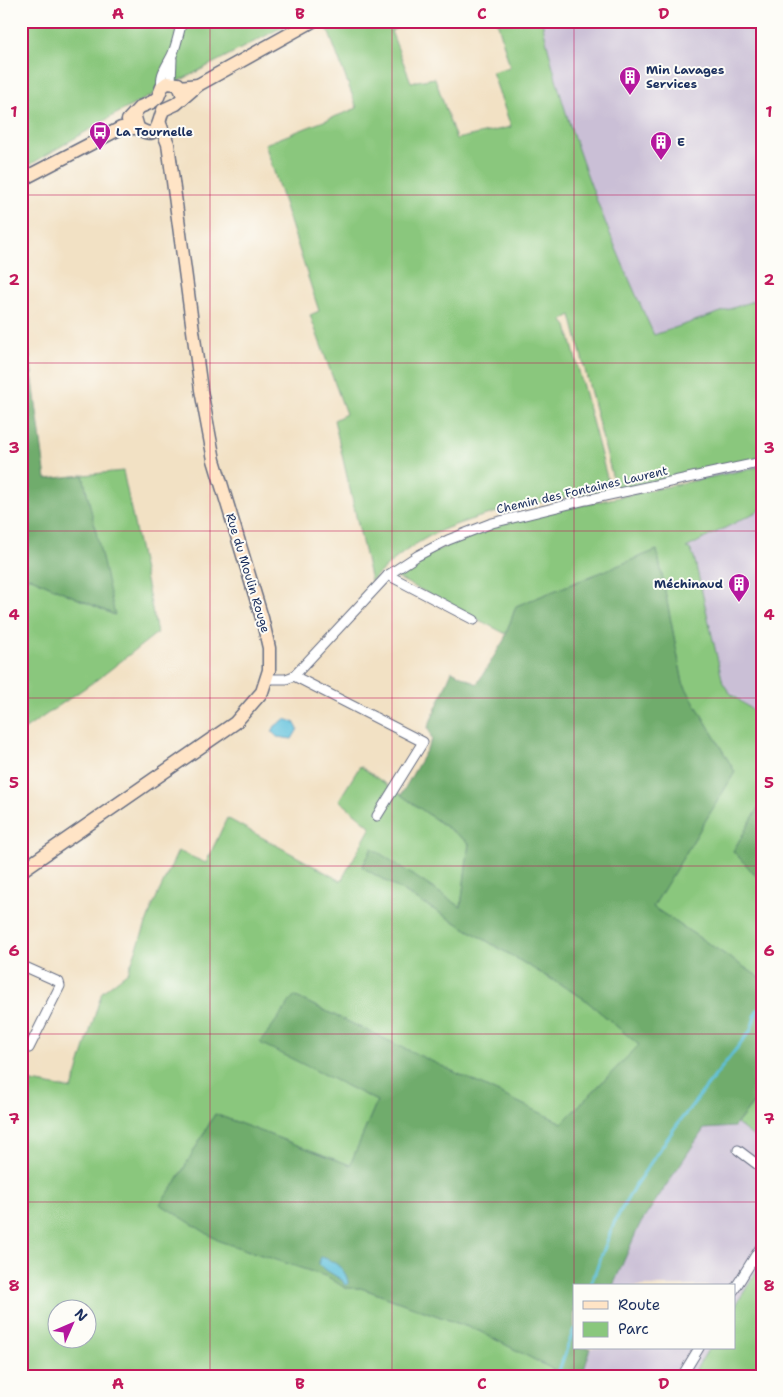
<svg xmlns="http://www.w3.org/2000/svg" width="783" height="1397" font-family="'Shantell Sans',sans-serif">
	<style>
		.industrial { fill: #cabfd6 }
		.green { fill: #8ac77d; stroke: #527b6e; fill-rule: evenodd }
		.forest { fill: #6fac6c; stroke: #456e65 }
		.water { fill: #5dc0db; stroke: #3c789c }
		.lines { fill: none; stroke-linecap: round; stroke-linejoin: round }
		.stream { stroke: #5dc0db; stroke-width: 3 }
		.street-casing { stroke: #666d82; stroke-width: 11 }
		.secondary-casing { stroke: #666d82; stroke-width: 15 }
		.street { stroke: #fff; stroke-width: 9 }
		.secondary { stroke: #ffe4c6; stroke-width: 12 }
		.grid { fill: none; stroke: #c2185b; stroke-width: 1; stroke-opacity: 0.55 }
		.labels { text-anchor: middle; stroke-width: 4; stroke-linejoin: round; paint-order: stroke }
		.poi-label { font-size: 12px; font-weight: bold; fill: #1b2f5e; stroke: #fdfcf7; text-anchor: start }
		.street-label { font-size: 12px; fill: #1b2f5e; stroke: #fdfcf7 }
		.neatline { fill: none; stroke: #c2185b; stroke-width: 2 }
		.grid-label { font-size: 16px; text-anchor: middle; font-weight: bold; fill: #c2185b }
	</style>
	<rect width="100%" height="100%" fill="#fdfcf7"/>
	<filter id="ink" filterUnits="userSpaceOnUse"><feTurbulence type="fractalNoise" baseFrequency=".02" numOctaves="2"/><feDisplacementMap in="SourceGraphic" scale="10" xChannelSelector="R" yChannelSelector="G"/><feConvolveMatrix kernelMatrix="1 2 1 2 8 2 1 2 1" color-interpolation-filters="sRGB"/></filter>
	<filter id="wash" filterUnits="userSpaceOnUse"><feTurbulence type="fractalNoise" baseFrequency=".0096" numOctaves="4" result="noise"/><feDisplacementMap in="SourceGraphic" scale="20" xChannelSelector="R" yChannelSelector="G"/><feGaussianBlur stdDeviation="1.12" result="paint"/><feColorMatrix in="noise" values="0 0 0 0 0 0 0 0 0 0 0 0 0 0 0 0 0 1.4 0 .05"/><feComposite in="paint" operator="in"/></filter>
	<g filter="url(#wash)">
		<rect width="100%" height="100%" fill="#f2e1c4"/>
		<g class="industrial">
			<polygon points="502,21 762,21 762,729 724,697 685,548 717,531"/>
			<polygon points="737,1124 762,1143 762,1376 582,1376 591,1348 734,1348 734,1286 613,1286 639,1226 704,1129 734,1127"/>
		</g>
		<g class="green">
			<polygon points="47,21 294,21 114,115 21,170 21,24"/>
			<path d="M 333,21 L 413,21 L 391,31 L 411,82 L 435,78 L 456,139 L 511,127 L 492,72 L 510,67 L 497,21 L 542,21 C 565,130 608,234 654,335 L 762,298 L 762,458 L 620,490 L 615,487 L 571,315 L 562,320 L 567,326 L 610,489 C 555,500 477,511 428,537 C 406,549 388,564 371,581 L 334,420 L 346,414 L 310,315 L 319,311 L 265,144 L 357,108 L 326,25 Z"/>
			<polygon points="762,466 762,509 686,548 690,549 694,557 723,683 729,692 762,718 762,802 733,851 762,882 762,979 653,907 735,772 683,683 657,550 516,606 506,634 396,577 413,564 435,551 495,526 541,514"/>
			<polygon points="123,471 157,633 102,676 21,732 21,583 29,577 114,615 83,475"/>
			<path d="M 360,766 L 469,843 L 461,907 L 373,849 L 362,867 L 583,998 L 639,1045 L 562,1123 L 294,996 L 261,1043 L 377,1101 L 350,1165 L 215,1114 L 176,1182 L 161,1204 L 219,1241 L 328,1277 L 345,1288 L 361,1288 L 479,1331 L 566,1376 L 21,1376 L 21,1080 L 72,1089 L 102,992 L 128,972 L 153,905 L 178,851 L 206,863 L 227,818 L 341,881 L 371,827 L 339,800 ZM 58,1310 L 88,1310 L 88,1340 L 58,1340 Z"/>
			<polygon points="762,1092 762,1143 737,1124"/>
			<polygon points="762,1263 762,1376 692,1376 709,1348 734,1348 734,1308"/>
		</g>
		<g class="forest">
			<polygon points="21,214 28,343 46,479 83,475 115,615 29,577 21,583"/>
			<polygon points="657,550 683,683 735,772 653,907 762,979 762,1092 734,1127 704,1129 639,1226 613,1286 574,1286 574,1348 591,1348 582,1376 566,1376 479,1331 361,1288 345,1288 328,1277 219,1241 160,1204 176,1182 215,1114 350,1165 377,1101 260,1043 294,996 562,1123 639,1045 583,998 362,867 372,848 461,907 469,843 401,795 432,740 428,727 452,671 477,684 504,640 516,606"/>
			<polygon points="762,802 762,882 733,851"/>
		</g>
		<g class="water">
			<polygon points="285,719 294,722 298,729 292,739 277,737 272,732 275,726"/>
			<path d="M 321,1257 C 334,1260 348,1271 348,1284 L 345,1285 L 342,1280 L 318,1265 Z"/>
		</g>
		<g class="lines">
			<g class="stream">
				<polyline points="590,1286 614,1223 634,1187 676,1126 751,1030 757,1010 762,1010"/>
				<polyline points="557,1376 574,1329"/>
			</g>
		</g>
	</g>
	<g filter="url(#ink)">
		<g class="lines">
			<g class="street-casing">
				<g id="street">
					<polyline points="171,82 172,59"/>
					<path d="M 162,87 C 159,73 168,65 173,53 C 177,43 179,32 182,21"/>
					<polyline points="388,575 474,620"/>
					<polyline points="294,676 423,742 377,816"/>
					<polyline points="267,679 286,679 294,676 388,575 417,556 448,540 492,523 586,500 762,462"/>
					<polyline points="21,965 59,982 60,986 29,1048"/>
					<polyline points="738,1150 762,1168"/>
					<polyline points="734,1290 762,1245"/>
					<polyline points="682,1376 699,1348"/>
				</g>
			</g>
			<g class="secondary-casing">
				<g id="secondary">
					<polyline points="180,87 198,85 313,21"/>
					<path d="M 134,114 L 138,128 C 158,142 158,122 163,110 L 176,104 L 198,85"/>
					<polyline points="128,120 140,107 152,102 158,97 162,87 167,83 178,84 183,95"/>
					<polyline points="21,180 121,128 138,128"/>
					<polyline points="21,871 235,723 262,692 269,670 269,648 262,618 214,460 201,390 168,144 160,124"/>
				</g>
			</g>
			<use href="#street" class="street"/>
			<use href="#secondary" class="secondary"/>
		</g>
	</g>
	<path class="grid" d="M 210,21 L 210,1376M 392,21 L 392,1376M 574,21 L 574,1376M 21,195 L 762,195M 21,363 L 762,363M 21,531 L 762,531M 21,698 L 762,698M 21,866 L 762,866M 21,1034 L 762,1034M 21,1202 L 762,1202"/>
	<defs>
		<g id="building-pin" transform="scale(1.125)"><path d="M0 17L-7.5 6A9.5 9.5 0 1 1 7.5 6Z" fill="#b5179e" stroke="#fdfcf7"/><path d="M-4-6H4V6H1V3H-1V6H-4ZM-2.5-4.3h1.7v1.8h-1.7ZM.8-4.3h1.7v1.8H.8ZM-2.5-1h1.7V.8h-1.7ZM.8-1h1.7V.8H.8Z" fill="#fff"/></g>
		<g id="bus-pin" transform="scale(1.125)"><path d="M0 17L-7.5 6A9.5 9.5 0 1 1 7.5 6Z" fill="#b5179e" stroke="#fdfcf7"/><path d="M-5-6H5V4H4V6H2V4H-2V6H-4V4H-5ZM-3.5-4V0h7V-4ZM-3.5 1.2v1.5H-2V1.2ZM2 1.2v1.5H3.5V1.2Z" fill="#fff"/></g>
	</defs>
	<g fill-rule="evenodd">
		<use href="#building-pin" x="630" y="77"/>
		<use href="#bus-pin" x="100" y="132"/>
		<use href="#building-pin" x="661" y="142"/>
		<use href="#building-pin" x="739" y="584"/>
	</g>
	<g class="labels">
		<g class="poi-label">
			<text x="646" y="74">Min Lavages<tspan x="646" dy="14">Services</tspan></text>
			<text x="116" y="136">La Tournelle</text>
			<text x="677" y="146">E</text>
			<text x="723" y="588" text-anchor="end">Méchinaud</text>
		</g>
		<g class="street-label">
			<text transform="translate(582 490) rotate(-13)" y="4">Chemin des Fontaines Laurent</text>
			<text transform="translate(248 573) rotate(73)" y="4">Rue du Moulin Rouge</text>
		</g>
	</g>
	<rect width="783" height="1397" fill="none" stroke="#fdfcf7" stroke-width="55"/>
	<rect x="573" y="1284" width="162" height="65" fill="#fdfcf7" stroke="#a3aaba"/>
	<rect x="583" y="1301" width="25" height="8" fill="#ffe4c6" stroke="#a3aaba"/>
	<text x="618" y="1310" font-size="15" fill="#1b2f5e">Route</text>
	<rect x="583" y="1322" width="25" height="15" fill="#8ac77d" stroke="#a3aaba"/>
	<text x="618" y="1334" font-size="15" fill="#1b2f5e">Parc</text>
	<g transform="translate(72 1324) rotate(45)"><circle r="24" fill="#fdfcf7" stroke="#a3aaba"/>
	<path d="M0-4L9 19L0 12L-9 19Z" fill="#b5179e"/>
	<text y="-8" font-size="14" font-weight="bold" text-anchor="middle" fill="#1b2f5e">N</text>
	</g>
	<rect x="28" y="28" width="728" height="1342" class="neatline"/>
	<g class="grid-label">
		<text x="118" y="19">A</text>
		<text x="300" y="19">B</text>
		<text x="482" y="19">C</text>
		<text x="664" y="19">D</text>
		<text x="14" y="117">1</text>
		<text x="769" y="117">1</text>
		<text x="14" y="285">2</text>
		<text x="769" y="285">2</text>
		<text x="14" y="453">3</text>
		<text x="769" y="453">3</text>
		<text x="14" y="620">4</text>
		<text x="769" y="620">4</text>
		<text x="14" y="788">5</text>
		<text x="769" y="788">5</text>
		<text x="14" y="956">6</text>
		<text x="769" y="956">6</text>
		<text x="14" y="1124">7</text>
		<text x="769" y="1124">7</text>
		<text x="14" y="1291">8</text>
		<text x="769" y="1291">8</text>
		<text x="118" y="1389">A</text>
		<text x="300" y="1389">B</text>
		<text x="482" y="1389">C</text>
		<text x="664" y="1389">D</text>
	</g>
</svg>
